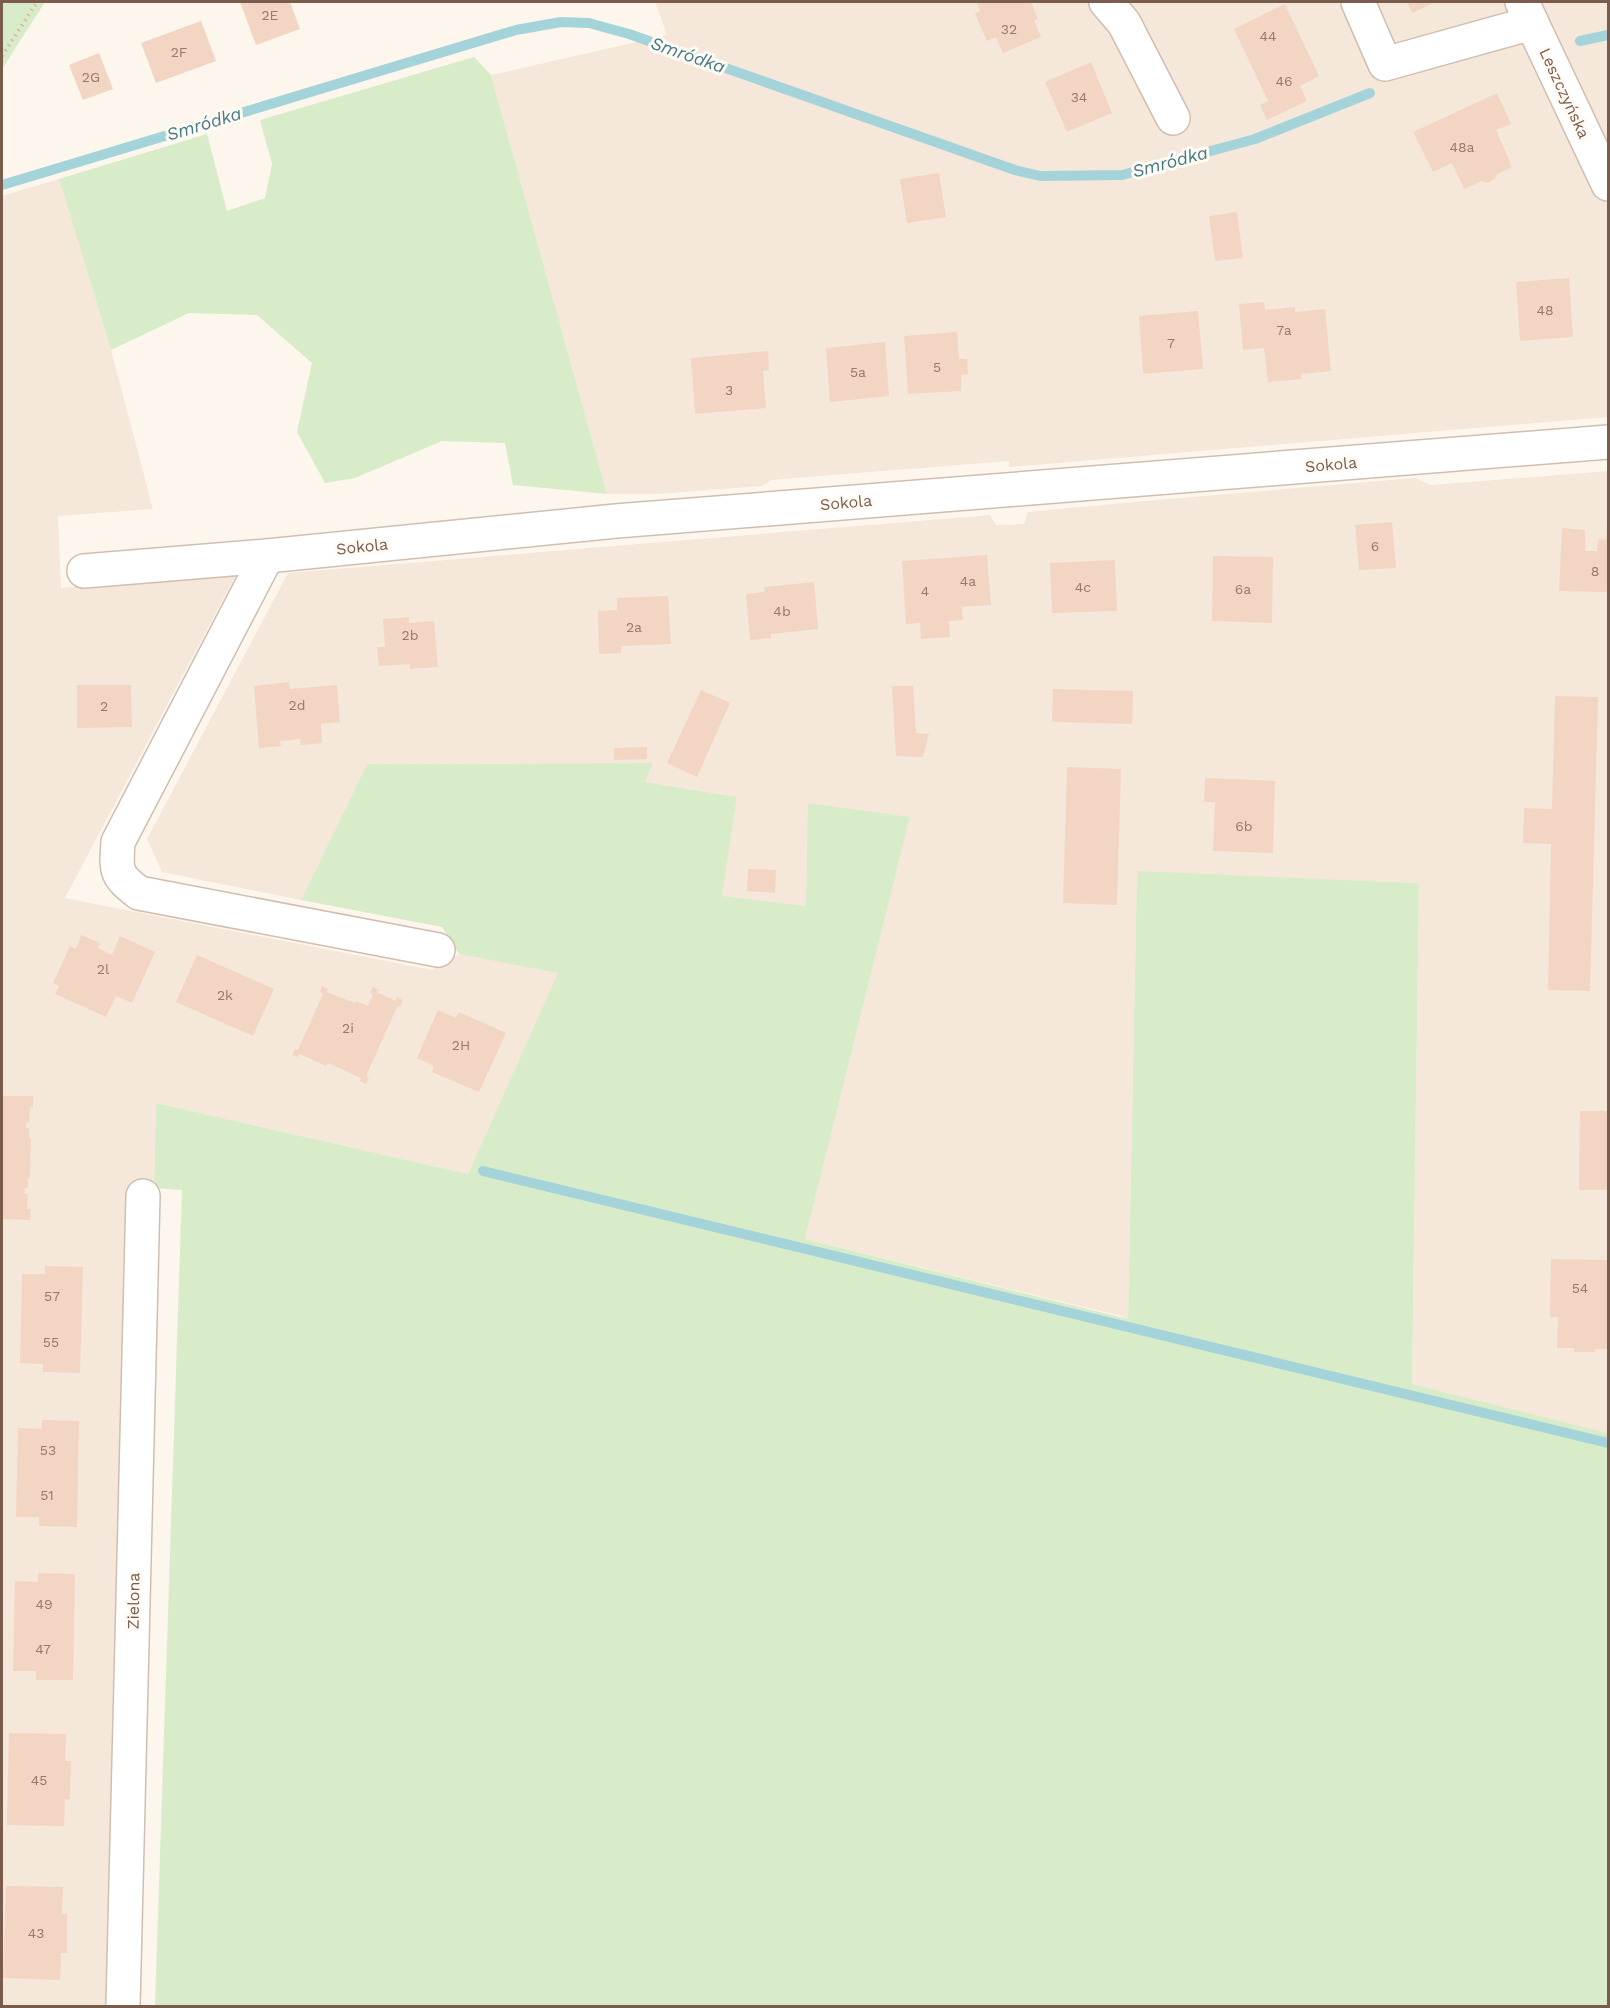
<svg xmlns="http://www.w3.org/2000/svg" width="1610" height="2008" font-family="'Work Sans',sans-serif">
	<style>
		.residential { fill: #f5e8da }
		.green { fill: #d8ecc9 }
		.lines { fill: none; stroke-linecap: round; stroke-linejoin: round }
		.stream { stroke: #a5d3da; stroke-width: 10 }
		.building { fill: #f3d5c3 }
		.minor-casing { stroke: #d1beb0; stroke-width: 36 }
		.path { stroke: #d9b8a5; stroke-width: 4; stroke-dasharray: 1.5 4.5; stroke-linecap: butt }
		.minor { stroke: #fff; stroke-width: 33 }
		.labels { text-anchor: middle; stroke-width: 6; stroke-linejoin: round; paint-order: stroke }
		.number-label { font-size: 14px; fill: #987a6a }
		.street-label { font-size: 16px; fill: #7a5c4d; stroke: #fffaf3 }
		.water-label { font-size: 18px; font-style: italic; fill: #437c86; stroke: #fffaf3 }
	</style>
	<rect width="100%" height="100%" fill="#fdf6ec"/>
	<g class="residential">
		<polygon points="655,2 1608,2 1608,417 1009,467 1009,461 820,476 771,480 762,486 657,494 607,494 491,75 667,35"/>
		<polygon points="59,179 111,350 153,509 58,516 61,588 237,573 65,898 432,970 459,954 559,972 468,1174 156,1103 136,2006 2,2006 2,196"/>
		<polygon points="1608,471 1608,1433 1412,1384 1419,883 1137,872 1128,1320 1121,1316 805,1239 910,817 806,907 721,896 737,797 644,782 653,763 367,764 301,900 162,872 147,839 288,573 990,515 996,525 1024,524 1028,512 1145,501 1415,478 1431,485"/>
	</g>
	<g class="green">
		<polygon points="2,2 45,2 2,69"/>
		<polygon points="474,57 491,75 607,494 513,485 505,443 442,441 355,478 325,483 297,432 312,363 257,315 189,313 111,350 59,179 207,134 227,211 265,198 272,164 260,120"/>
		<polygon points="653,763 645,782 737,797 722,896 806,906 808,803 910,817 805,1239 1128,1319 1137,871 1419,883 1412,1384 1608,1433 1608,2006 155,2006 182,1190 154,1188 156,1103 468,1174 558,973 459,954 442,927 301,900 367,764"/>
	</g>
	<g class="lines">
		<g class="stream">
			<polyline points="1580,41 1608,35"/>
			<polyline points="2,185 516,30 561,22 589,23 629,34 1015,170 1040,176 1122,175 1255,139 1370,93"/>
			<polyline points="483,1171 1608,1443"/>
		</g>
	</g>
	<g class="building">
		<polygon points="240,2 290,2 300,29 256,45"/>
		<polygon points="976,2 1031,2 1038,19 1034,20 1041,37 1003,53 996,37 987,41 975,14 980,11"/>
		<polygon points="1407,2 1436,2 1412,13"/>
		<polygon points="1285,4 1319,76 1300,86 1307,101 1267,120 1260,105 1268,101 1234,29"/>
		<polygon points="201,21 216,61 156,83 141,43"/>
		<polygon points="99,53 113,89 83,100 69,65"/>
		<polygon points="1091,62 1112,113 1067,132 1045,82"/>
		<polygon points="1497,93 1511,124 1496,130 1512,167 1497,174 1495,179 1487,183 1482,181 1464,189 1452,163 1433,172 1413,132"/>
		<polygon points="939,173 946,217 907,223 900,179"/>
		<polygon points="1237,212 1243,258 1215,261 1209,216"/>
		<polygon points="1569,278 1573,337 1520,341 1516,282"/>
		<polygon points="1264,302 1265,310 1295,307 1295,312 1325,309 1331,371 1301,374 1302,379 1268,382 1264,348 1243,350 1239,304"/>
		<polygon points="1198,311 1203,369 1143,374 1139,316"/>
		<polygon points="957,332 959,359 967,359 968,374 961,375 961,391 908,394 904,336"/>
		<polygon points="885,342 889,396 830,402 826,348"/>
		<polygon points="768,351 769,370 763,371 766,408 695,414 691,358"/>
		<polygon points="1392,522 1396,568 1359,570 1355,525"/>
		<polygon points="1607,525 1608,525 1608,592 1559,591 1562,528 1585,530 1585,551 1597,551 1598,539 1606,540"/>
		<polygon points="987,555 991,605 962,607 963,620 949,621 950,637 921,639 920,623 906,624 902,561"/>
		<polygon points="1213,556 1273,557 1272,623 1212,621"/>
		<polygon points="1115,560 1117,611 1052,613 1050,563"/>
		<polygon points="814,582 818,629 771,634 771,638 750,640 746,594 765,592 764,587"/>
		<polygon points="668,596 671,644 621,646 621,653 599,654 598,611 617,610 617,598"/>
		<polygon points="409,617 409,623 434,621 438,667 410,669 410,664 379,666 377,647 385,647 383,619"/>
		<polygon points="289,682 290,689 337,685 340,722 321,724 322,743 301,745 300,739 280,741 281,746 259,748 254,686"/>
		<polygon points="77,685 131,685 132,727 77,728"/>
		<polygon points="892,686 913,686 916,733 929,734 923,757 896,756"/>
		<polygon points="1053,689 1133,691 1132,724 1052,722"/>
		<polygon points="701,690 730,703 697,777 667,763"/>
		<polygon points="1555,696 1598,697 1590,991 1548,990 1551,844 1523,843 1524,808 1552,809"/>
		<polygon points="647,747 647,759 614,760 614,748"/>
		<polygon points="1067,767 1121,769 1117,905 1063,903"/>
		<polygon points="1205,778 1275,781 1273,853 1213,851 1215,802 1204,802"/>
		<polygon points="748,869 776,870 775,893 747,891"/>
		<polygon points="81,935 100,943 98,948 112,955 120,936 155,952 132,1003 116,996 106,1017 55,994 59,986 53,983 70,946 76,949"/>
		<polygon points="197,955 274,989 253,1036 176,1002"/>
		<polygon points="322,986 328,989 327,992 355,1003 356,1001 368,1006 373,994 370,993 373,987 379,990 377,992 396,1001 397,997 403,1000 400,1007 398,1005 366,1076 369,1078 366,1084 360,1081 361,1078 328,1063 326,1066 300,1054 298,1057 292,1055 295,1049 298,1050 323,994 320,992"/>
		<polygon points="438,1010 456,1018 459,1012 506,1033 479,1092 432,1072 434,1066 417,1058"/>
		<polygon points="2,1096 33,1096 33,1108 30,1107 29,1122 26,1122 26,1128 29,1128 29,1138 31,1138 30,1177 28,1178 28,1188 25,1188 24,1194 28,1194 27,1209 31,1209 30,1220 2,1219"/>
		<polygon points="1580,1111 1608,1111 1608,1190 1579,1190"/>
		<polygon points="1551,1259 1608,1260 1608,1349 1595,1349 1595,1352 1574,1352 1574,1348 1557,1348 1558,1317 1550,1317"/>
		<polygon points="45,1266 83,1267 80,1373 43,1372 43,1364 20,1363 22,1274 45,1274"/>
		<polygon points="42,1420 79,1421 77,1527 39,1526 39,1517 16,1517 18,1428 42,1429"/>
		<polygon points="38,1573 75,1574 73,1680 36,1680 36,1671 13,1671 15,1581 38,1582"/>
		<polygon points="9,1733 66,1734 65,1761 71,1761 70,1800 65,1799 64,1826 7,1825"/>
		<polygon points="6,1886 63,1887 62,1914 67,1914 67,1953 61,1953 60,1980 3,1978"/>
	</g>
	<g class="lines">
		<g class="minor-casing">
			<g id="minor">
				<polyline points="1106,2 1124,23 1173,118"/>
				<polyline points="1358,2 1385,64 1532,23"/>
				<polyline points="1522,2 1608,184"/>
				<path d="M 267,556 L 118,842 C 116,871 115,875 139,893 L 438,950"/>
				<polyline points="84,571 267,556 616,521 1608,442"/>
				<polyline points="123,2006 143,1196"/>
			</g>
		</g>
		<polyline class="path" points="2,56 37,2"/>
		<use href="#minor" class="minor"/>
	</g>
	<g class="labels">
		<g class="number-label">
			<text x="270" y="20">2E</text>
			<text x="1009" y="34">32</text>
			<text x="1268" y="41">44</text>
			<text x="179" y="57">2F</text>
			<text x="91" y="82">2G</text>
			<text x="1284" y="86">46</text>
			<text x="1079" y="102">34</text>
			<text x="1462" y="152">48a</text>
			<text x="1545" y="315">48</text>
			<text x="1284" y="335">7a</text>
			<text x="1171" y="348">7</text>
			<text x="937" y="372">5</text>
			<text x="858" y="377">5a</text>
			<text x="729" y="395">3</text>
			<text x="1375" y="551">6</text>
			<text x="1595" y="576">8</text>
			<text x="968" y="586">4a</text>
			<text x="1083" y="592">4c</text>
			<text x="1243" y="594">6a</text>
			<text x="925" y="596">4</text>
			<text x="782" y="616">4b</text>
			<text x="634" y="632">2a</text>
			<text x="410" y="640">2b</text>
			<text x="297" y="710">2d</text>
			<text x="104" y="711">2</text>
			<text x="1244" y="831">6b</text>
			<text x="103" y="974">2l</text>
			<text x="225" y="1000">2k</text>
			<text x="348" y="1033">2i</text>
			<text x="461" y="1050">2H</text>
			<text x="1580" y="1293">54</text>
			<text x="52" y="1301">57</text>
			<text x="51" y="1347">55</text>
			<text x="48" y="1455">53</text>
			<text x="47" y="1500">51</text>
			<text x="44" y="1609">49</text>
			<text x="43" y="1654">47</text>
			<text x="39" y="1785">45</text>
			<text x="36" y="1938">43</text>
		</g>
		<g class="street-label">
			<text transform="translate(1565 93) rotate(65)" y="6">Leszczyńska</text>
			<text transform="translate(1331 464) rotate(-5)" y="6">Sokola</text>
			<text transform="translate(846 502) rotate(-5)" y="6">Sokola</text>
			<text transform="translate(362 546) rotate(-6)" y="6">Sokola</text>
			<text transform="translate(133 1601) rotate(-89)" y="6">Zielona</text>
		</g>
		<g class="water-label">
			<text transform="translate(688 55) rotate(19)" y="6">Smródka</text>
			<text transform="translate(204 124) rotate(-17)" y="6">Smródka</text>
			<text transform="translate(1170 162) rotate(-15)" y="6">Smródka</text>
		</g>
	</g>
	<rect width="1610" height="2008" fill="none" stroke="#7a5c4d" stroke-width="6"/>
</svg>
